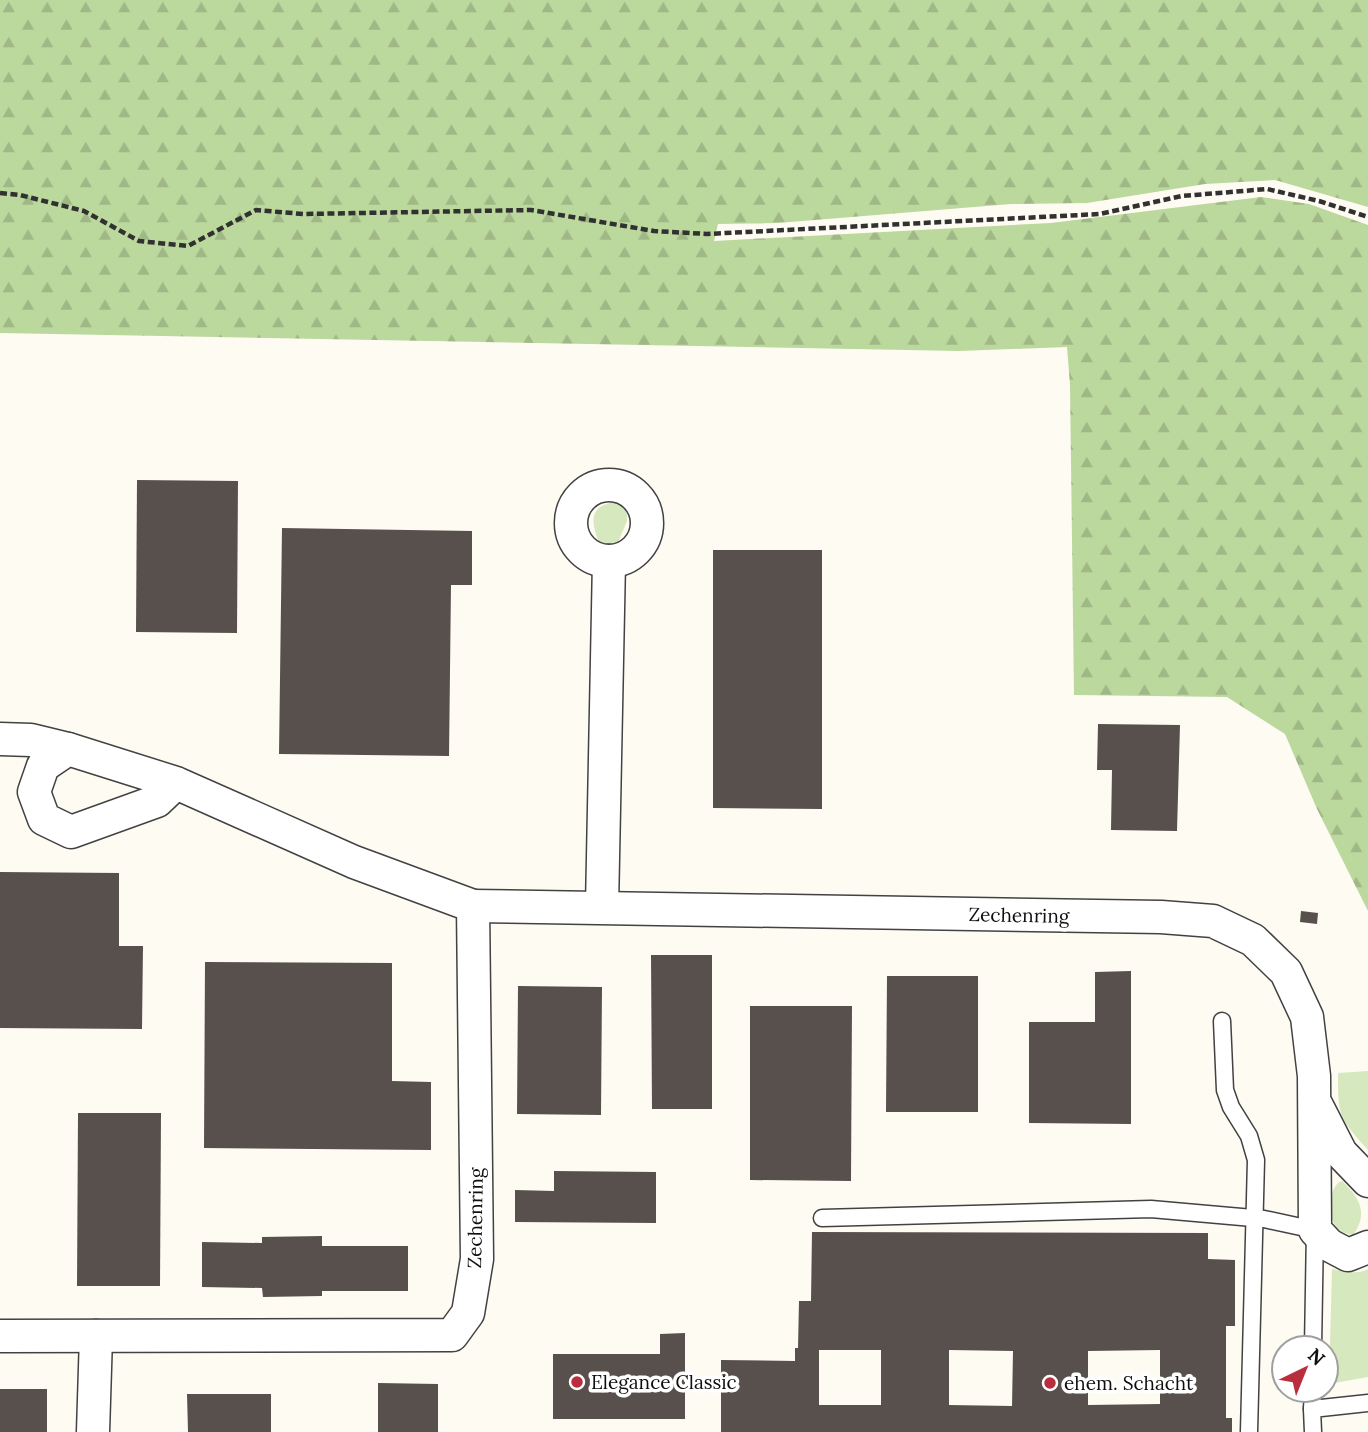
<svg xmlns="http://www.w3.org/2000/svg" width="1368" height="1432" font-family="Lora,serif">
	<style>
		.grass { fill: #d6e8bd }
		.forest { fill: url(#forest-firs) }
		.building { fill: #58504c; fill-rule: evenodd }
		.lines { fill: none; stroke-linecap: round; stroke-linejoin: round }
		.service-casing { stroke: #424242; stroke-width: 19 }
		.minor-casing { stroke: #424242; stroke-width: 35 }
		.path { stroke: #313131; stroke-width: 4.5; stroke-dasharray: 7 3.5; stroke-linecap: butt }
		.service { stroke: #fff; stroke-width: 16 }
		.minor { stroke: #fff; stroke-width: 32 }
		.poi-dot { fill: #b92e3d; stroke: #fff; stroke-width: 2.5 }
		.labels { text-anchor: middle; stroke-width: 7; stroke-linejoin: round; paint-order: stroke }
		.street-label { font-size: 19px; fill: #0f0f0f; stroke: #fff }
		.poi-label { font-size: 19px; fill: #0f0f0f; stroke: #fff; text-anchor: start }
	</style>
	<defs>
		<pattern id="forest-firs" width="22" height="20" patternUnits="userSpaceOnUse" patternTransform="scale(1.75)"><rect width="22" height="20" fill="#bbd89d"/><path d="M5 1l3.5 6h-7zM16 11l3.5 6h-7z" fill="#a0b886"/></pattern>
	</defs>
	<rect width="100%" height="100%" fill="#fefbf3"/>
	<g class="grass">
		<path d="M 615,502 L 627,511 L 627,521 L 613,554 L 602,552 C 595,530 582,507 615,502 Z"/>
		<path d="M 1368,1071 L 1368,1150 C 1339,1117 1338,1117 1338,1073 Z"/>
		<path d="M 1342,1181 C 1361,1199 1368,1214 1353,1235 C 1348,1234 1341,1232 1337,1228 C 1327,1218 1328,1185 1342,1181 Z"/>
		<path d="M 1332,1269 C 1344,1271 1357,1275 1368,1269 L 1368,1377 L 1329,1384 Z"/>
	</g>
	<polygon class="forest" points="0,0 1368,0 1368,207 1275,180 1205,184 1087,203 1011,204 778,223 718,224 714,241 1051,223 1261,197 1309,204 1368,225 1368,911 1317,809 1285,734 1227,697 1074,695 1070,385 1067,347 959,351 0,333"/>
	<g class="building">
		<polygon points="137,480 238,481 237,633 136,632"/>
		<polygon points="282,528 472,531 472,585 451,585 449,756 279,754"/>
		<polygon points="713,550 822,550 822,809 713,808"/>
		<polygon points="1098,724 1180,725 1177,831 1111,830 1112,770 1097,770"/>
		<polygon points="0,872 119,873 119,946 143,946 142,1029 0,1028"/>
		<polygon points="1301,911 1318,913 1317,924 1300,922"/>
		<polygon points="651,955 712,955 712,1109 652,1109"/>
		<polygon points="205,962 392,963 392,1081 431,1082 431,1150 204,1148"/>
		<polygon points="1131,971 1131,1124 1029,1123 1029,1022 1095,1022 1095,972"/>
		<polygon points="887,976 978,976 978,1112 886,1112"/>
		<polygon points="518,986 602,987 601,1115 517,1114"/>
		<polygon points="750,1006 852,1006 851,1181 750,1180"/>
		<polygon points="78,1113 161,1113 160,1286 77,1286"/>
		<polygon points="554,1171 656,1172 656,1223 515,1222 515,1190 554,1191"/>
		<path d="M 812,1232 L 1208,1233 L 1208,1259 L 1235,1260 L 1235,1326 L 1226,1326 L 1226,1418 L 1232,1418 L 1232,1432 L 721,1432 L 721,1360 L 795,1361 L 795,1348 L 798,1348 L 799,1301 L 811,1301 ZM 819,1350 L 881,1350 L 881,1405 L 819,1405 ZM 949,1350 L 1013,1351 L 1012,1406 L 949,1405 ZM 1160,1350 L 1160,1404 L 1088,1405 L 1088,1351 Z"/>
		<polygon points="322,1236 322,1246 408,1246 408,1291 322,1291 322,1296 263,1297 262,1288 202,1287 202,1242 262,1243 262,1237"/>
		<polygon points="685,1333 685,1419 553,1419 553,1354 660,1354 660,1334"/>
		<polygon points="378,1383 438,1384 438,1432 378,1432"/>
		<rect x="0" y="1389" width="47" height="43"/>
		<polygon points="187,1394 271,1394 271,1432 188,1432"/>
	</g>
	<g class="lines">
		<g class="service-casing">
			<g id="service">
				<polyline points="1222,1021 1225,1090 1231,1107 1249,1136 1256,1160 1249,1432"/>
				<polyline points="822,1218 1151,1209 1264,1219 1315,1230 1313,1348"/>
				<polyline points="1312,1409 1313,1390"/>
				<polyline points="1313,1432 1312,1409 1368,1403"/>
			</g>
		</g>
		<g class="minor-casing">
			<g id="minor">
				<circle cx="609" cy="523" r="38"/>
				<polyline points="0,739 31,740 68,749"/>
				<polyline points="473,906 1161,917 1213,921 1253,940 1286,972 1307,1017 1314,1076 1315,1230 1329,1245 1348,1255 1368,1247"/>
				<polyline points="602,907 609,561"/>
				<polyline points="1317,1106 1341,1153 1368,1181"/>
				<polyline points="0,1336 452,1335 468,1313 477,1259 473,906 354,862 176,783 68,749 43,766 34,792 44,819 71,832 157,801 176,783"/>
				<polyline points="93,1432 96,1336"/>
			</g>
		</g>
		<polyline class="path" points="0,193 20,195 84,211 139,241 188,246 256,210 303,214 531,210 654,231 707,234 1100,214 1182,196 1267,189 1319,201 1368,217"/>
		<use href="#service" class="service"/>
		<use href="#minor" class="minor"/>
	</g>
	<g class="poi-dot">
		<circle cx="577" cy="1382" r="7"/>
		<circle cx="1050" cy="1383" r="7"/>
	</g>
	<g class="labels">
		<g class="street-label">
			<text transform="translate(1019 915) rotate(1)" y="7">Zechenring</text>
			<text transform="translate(475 1218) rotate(-89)" y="7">Zechenring</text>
		</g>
		<g class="poi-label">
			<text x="591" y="1389">Elegance Classic</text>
			<text x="1064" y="1390">ehem. Schacht</text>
		</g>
	</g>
	<g transform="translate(1305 1369) rotate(43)"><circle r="33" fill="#ffffff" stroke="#9f9f9f" stroke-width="2"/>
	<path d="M0-5L12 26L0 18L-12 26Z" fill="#b92e3d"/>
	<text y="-10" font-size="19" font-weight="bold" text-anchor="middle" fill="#0f0f0f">N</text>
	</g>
</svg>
